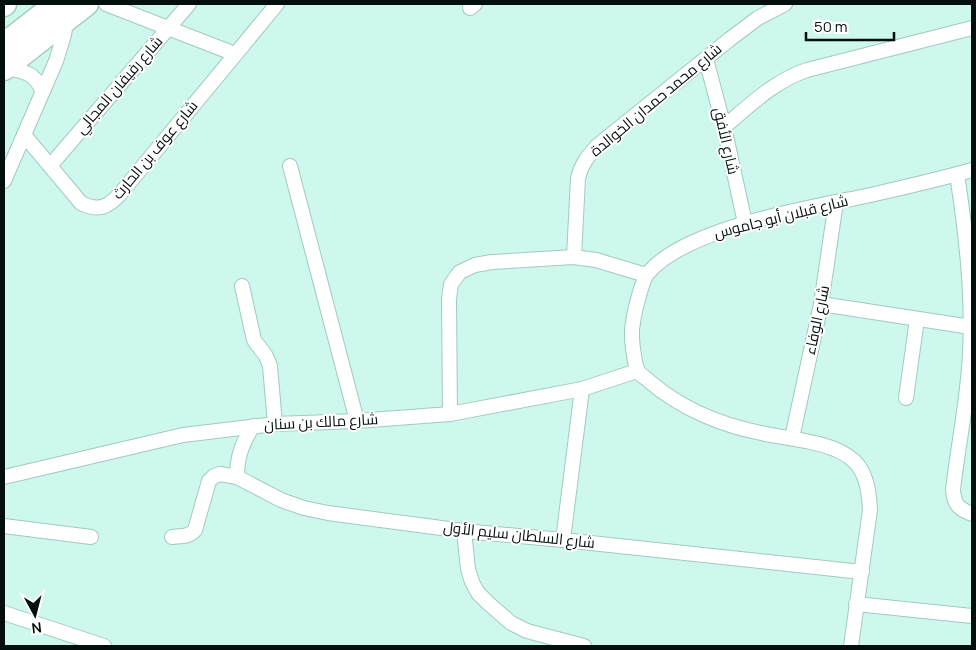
<svg xmlns="http://www.w3.org/2000/svg" width="976" height="650" font-family="Manrope,Cairo,sans-serif">
	<style>
		.lines { fill: none; stroke-linecap: round; stroke-linejoin: round }
		.street-casing { stroke: #a1cac0; stroke-width: 16 }
		.primary-casing { stroke: #a1cac0; stroke-width: 25 }
		.highway-casing { stroke: #a1cac0; stroke-width: 28 }
		.street { stroke: #fff; stroke-width: 14 }
		.primary { stroke: #fff; stroke-width: 22 }
		.highway { stroke: #fff; stroke-width: 25 }
		.labels { text-anchor: middle; stroke-width: 4; stroke-linejoin: round; paint-order: stroke }
		.street-label { font-size: 15px; fill: #020f0c; stroke: #fff }
	</style>
	<rect width="100%" height="100%" fill="#cef8ed"/>
	<g class="lines">
		<g class="street-casing">
			<g id="street">
				<polyline points="106,4 235,54"/>
				<polyline points="470,8 475,4"/>
				<polyline points="706,59 724,127 745,223"/>
				<path d="M 6,68 C 23,71 36,73 42,91"/>
				<path d="M 724,127 C 750,105 774,81 807,70 L 972,28"/>
				<path d="M 24,135 L 81,203 C 98,212 108,207 120,194 L 277,4"/>
				<polyline points="50,166 189,4"/>
				<polyline points="290,166 357,421"/>
				<path d="M 957,174 C 966,234 973,293 970,353 C 968,399 958,445 953,490 C 954,505 959,509 972,514"/>
				<polyline points="4,181 56,61 64,35 66,21"/>
				<path d="M 574,257 L 578,178 C 581,165 588,156 597,146 L 730,39 L 758,18 L 785,4"/>
				<polyline points="242,286 254,340 266,356 270,366 275,424"/>
				<polyline points="821,304 971,327"/>
				<polyline points="906,398 917,319"/>
				<polyline points="450,414 449,299 451,284 460,272 475,265 492,262 574,257 596,260 646,275"/>
				<polyline points="792,438 821,304 836,202"/>
				<polyline points="4,477 183,435 275,424 357,421 450,414 582,389 637,371"/>
				<path d="M 237,477 C 237,457 242,443 253,426"/>
				<polyline points="4,526 91,537"/>
				<polyline points="464,531 468,569 472,582 478,593 488,603 511,623 527,631 584,646"/>
				<path d="M 172,537 C 181,536 189,537 195,530 L 209,481 L 214,476 L 220,474 L 237,477 L 281,500 L 304,508 L 328,513 L 464,531 L 563,540 L 862,572"/>
				<polyline points="563,540 582,389"/>
				<polyline points="856,604 972,616"/>
				<polyline points="4,613 104,646"/>
				<path d="M 851,646 L 870,510 C 869,493 867,473 854,461 C 834,441 787,439 761,433 C 721,425 680,408 649,381 C 646,378 640,375 638,371 C 635,366 634,355 633,349 C 632,341 631,331 633,323 C 634,313 642,280 648,273 C 686,228 808,208 866,196 C 901,188 937,180 972,170"/>
			</g>
		</g>
		<g class="primary-casing">
			<g id="primary">
				<polyline points="4,5 5,4"/>
				<polyline points="4,69 87,4"/>
			</g>
		</g>
		<g class="highway-casing">
			<polyline id="highway" points="4,46 58,4"/>
		</g>
		<use href="#street" class="street"/>
		<use href="#primary" class="primary"/>
		<use href="#highway" class="highway"/>
	</g>
	<g class="labels">
		<g class="street-label">
			<text transform="translate(119 85) rotate(-49)" y="5">شارع رفيفان المجالي</text>
			<text transform="translate(656 100) rotate(-40)" y="5">شارع محمد حمدان الخوالدة</text>
			<text transform="translate(726 141) rotate(77)" y="5">شارع الأفق</text>
			<text transform="translate(155 150) rotate(-50)" y="5">شارع عوف بن الحارث</text>
			<text transform="translate(781 217) rotate(-14)" y="5">شارع قبلان أبو جاموس</text>
			<text transform="translate(817 320) rotate(-78)" y="5">شارع الوفاء</text>
			<text transform="translate(321 422) rotate(-3)" y="5">شارع مالك بن سنان</text>
			<text transform="translate(519 535) rotate(6)" y="5">شارع السلطان سليم الأول</text>
		</g>
	</g>
	<rect width="976" height="650" fill="none" stroke="#020f0c" stroke-width="10"/>
	<g transform="translate(35 615) rotate(173)" stroke="#ffffff" stroke-width="4" paint-order="stroke">
	<path d="M0-4L9 19L0 12L-9 19Z" fill="#020f0c"/>
	<text y="-8" font-size="14" font-weight="bold" text-anchor="middle" fill="#020f0c">N</text>
	</g>
	<path d="M806 32v8h88v-8" fill="none" stroke="#020f0c" stroke-width="2.5"/>
	<text x="814" y="32" font-size="15" fill="#020f0c" stroke="#ffffff" stroke-width="4" paint-order="stroke">50 m</text>
</svg>
